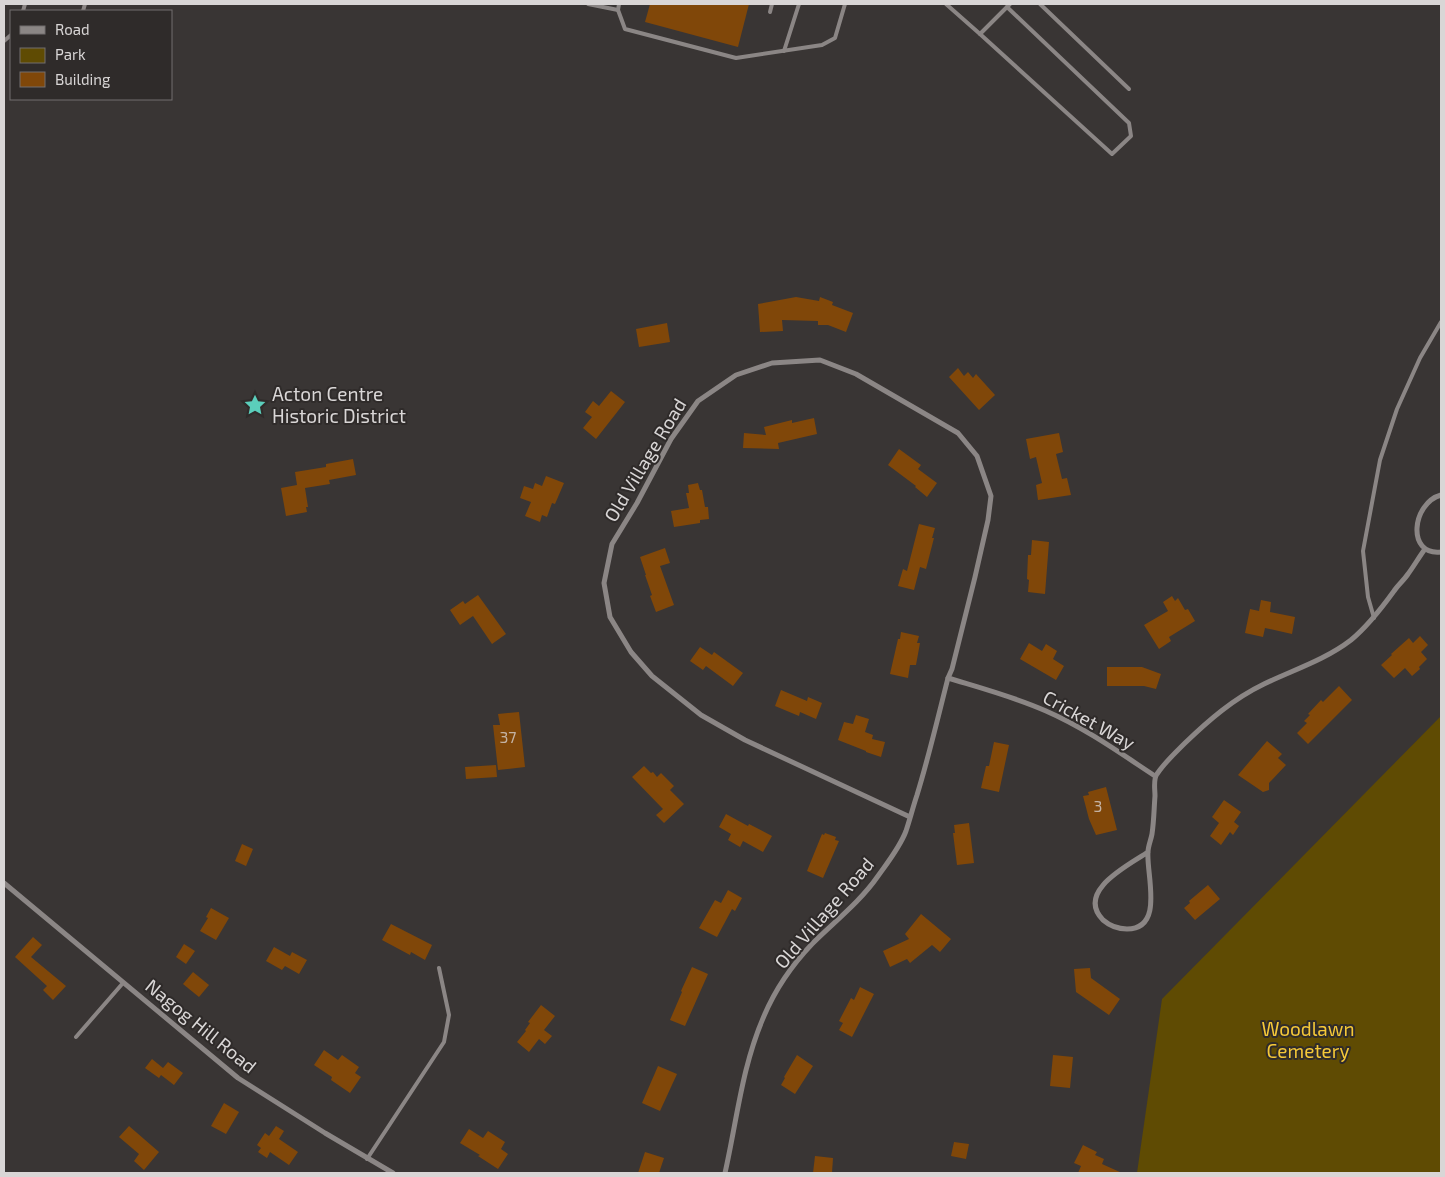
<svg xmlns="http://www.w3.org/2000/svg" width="1445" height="1177" font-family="'Exo 2',sans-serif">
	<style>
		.green { fill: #5f4b03 }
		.building { fill: #804709 }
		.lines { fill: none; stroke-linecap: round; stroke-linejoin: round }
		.lane { stroke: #8b8685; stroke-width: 4 }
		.street { stroke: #8b8685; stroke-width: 5 }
		.labels { text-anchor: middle; stroke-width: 4; stroke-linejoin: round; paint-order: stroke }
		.number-label { font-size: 16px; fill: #c3b2a3 }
		.poi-label { font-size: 19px; fill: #d9d6d6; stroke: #2f2b2a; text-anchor: start }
		.street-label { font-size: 19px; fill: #d9d6d6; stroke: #2f2b2a }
		.park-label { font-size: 19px; fill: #f5c838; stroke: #2f2b2a }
	</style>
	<rect width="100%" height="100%" fill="#393534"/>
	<polygon class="green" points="1441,716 1441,1173 1137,1173 1162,999"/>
	<g class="building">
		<polygon points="650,4 749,4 738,47 645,22"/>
		<polygon points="796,297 819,301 820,297 833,302 832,305 853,313 846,332 828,325 818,325 818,321 782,320 783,331 760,332 758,304"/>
		<polygon points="667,323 670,342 639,347 636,329"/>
		<polygon points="958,368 964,376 968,372 973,378 976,374 995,395 979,410 949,377"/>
		<polygon points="611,391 625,402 596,439 583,428 592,417 585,412 593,401 599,406"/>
		<polygon points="814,418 817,434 778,443 779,449 743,448 744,433 766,435 764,427 792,420 792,423"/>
		<polygon points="1059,433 1063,452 1056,454 1062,479 1067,478 1071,495 1038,500 1036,485 1042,483 1036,457 1030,459 1026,439"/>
		<polygon points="899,449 921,465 918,469 937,483 927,497 915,487 916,486 888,465"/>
		<polygon points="353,459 356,475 329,480 330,484 305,488 308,507 306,507 307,512 286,516 281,488 297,485 295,472 326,467 326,464"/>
		<polygon points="546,476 564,483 555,504 552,503 547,517 542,515 540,522 525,516 531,502 520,498 524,486 533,489 535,483 542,486"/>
		<polygon points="698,483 700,490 702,490 705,507 708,507 709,519 700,520 700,523 674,527 671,511 689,508 686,493 689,493 688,485"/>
		<polygon points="919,524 935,528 932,538 934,538 926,569 920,567 914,590 898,586 903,569 907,571"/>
		<polygon points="1032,540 1049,542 1045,594 1028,592 1029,580 1027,579 1028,555 1031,555"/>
		<polygon points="665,548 670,563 660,566 674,605 656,612 650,596 652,595 645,575 646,575 640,557"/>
		<polygon points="478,595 506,634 492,644 473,616 460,625 450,610 463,601 465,604"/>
		<polygon points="1172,596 1175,601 1178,598 1185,610 1188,609 1195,621 1169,637 1171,641 1159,649 1144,625 1168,611 1163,602"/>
		<polygon points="1261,600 1271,602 1270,612 1295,617 1292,634 1265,628 1263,637 1245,633 1250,609 1259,611"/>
		<polygon points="901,632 919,636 917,643 920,643 916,665 910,665 908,678 890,674 898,639 900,639"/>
		<polygon points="1420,636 1428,645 1421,652 1427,659 1419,667 1420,669 1412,676 1405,668 1394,678 1381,665 1392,655 1391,654 1409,638 1413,643"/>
		<polygon points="1029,643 1042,651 1046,644 1057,651 1053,659 1064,666 1056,680 1020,659"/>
		<polygon points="700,647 712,655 714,652 743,673 733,686 706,666 703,670 690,661"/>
		<polygon points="1107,667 1142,667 1161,674 1156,689 1144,686 1107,686"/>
		<polygon points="1339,686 1352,700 1308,744 1297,733 1307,723 1304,721 1310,715 1308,714 1321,700 1323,702"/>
		<polygon points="781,690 807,701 808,697 822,703 816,719 800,712 799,716 775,706"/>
		<polygon points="519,712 525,767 498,770 493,725 500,725 498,714"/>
		<polygon points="856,715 869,719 865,732 873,735 872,739 885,742 881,757 866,752 866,751 838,740 844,722 853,724"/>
		<polygon points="1267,741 1282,754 1278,758 1286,765 1269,783 1269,790 1263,792 1238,775"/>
		<polygon points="994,742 1009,745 999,792 981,788 986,766 989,766"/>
		<polygon points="496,765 497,777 466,779 465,767"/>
		<polygon points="644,766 651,773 653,772 657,777 661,773 674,786 670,790 684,804 664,823 656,815 663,809 632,777"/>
		<polygon points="1106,787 1117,830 1096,835 1089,819 1083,796 1089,795 1088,792"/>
		<polygon points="1224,800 1241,812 1234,822 1239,826 1233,835 1230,832 1221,845 1210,836 1219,823 1212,817"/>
		<polygon points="726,814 748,826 749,824 772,836 763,852 743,841 740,847 728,840 731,834 719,827"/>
		<polygon points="969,823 974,863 957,865 953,833 955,833 954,825"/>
		<polygon points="825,833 836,837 835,840 839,841 823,878 807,871 822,834 824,835"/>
		<polygon points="242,844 253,849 246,866 235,861"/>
		<polygon points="1208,885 1220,899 1195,920 1184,908 1190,903 1189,901"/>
		<polygon points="728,890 742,898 735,911 732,909 717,937 699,928 715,900 721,903"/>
		<polygon points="211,908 229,918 216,940 200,931 208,918 206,917"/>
		<polygon points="921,914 951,939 940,952 932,945 910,963 907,959 890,967 883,951 909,939 905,934"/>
		<polygon points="391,924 432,945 425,960 411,952 410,955 382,940"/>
		<polygon points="33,937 42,945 31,957 66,986 53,1000 43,990 47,986 15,957"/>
		<polygon points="184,944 195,951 186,964 176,957"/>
		<polygon points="274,947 290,956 292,952 307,960 299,974 285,966 282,970 266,961"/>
		<polygon points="692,967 708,974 685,1026 670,1020 682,992 681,991"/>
		<polygon points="1090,968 1091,978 1120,999 1109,1015 1076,992 1074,969"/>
		<polygon points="193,972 209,985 199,997 183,984"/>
		<polygon points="860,987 874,994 852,1037 839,1030 843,1023 839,1021 851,998 854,1000"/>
		<polygon points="541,1005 555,1016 544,1030 552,1036 545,1044 539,1039 529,1052 517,1042 526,1031 525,1030 530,1023 528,1022"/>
		<polygon points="324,1050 338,1060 342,1055 359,1067 355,1073 361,1077 350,1093 331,1080 332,1077 314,1065"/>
		<polygon points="797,1055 813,1066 795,1094 781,1085 785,1078 784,1077"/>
		<polygon points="1053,1055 1073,1057 1070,1088 1050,1086"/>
		<polygon points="152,1059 163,1068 168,1062 183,1073 174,1085 161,1075 159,1078 145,1068"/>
		<polygon points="658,1066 677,1074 660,1111 642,1103"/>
		<polygon points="224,1103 239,1112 226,1134 211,1126"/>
		<polygon points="129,1126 159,1152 144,1170 134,1161 139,1154 119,1137"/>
		<polygon points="276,1126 284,1131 279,1139 298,1152 289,1165 270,1152 267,1158 258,1152 261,1148 257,1145 265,1133 269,1136"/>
		<polygon points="469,1129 483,1138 488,1131 505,1142 501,1149 508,1154 498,1169 478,1156 480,1155 460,1143"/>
		<polygon points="954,1142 969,1144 966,1159 951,1156"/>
		<polygon points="1083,1145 1097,1152 1095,1155 1104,1159 1102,1164 1122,1173 1078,1173 1081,1166 1074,1163"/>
		<polygon points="645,1152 664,1158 659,1173 638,1173"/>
		<polygon points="815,1156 833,1158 832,1173 813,1173"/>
	</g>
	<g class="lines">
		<g class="lane">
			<polyline points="588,4 618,10"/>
			<polyline points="619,4 618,10 625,29 736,58 822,45 835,38 845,4"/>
			<polyline points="946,4 980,34 1010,4"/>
			<polyline points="1040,4 1129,89"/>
			<polyline points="23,11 25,4"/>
			<polyline points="83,11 85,4"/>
			<polyline points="770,12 772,4"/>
			<polyline points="980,34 1112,154 1131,136 1129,123 1007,7"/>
			<polyline points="4,41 11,35"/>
			<polyline points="784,51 799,4"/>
			<polyline points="1374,618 1368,597 1363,551 1380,460 1397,409 1420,358 1441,322"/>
			<polyline points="76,1037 123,983"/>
			<polyline points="367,1159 444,1042 449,1015 439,968"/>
		</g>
		<g class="street">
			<path d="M 1441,495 C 1412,503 1406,556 1441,552"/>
			<path d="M 948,678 C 981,688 1015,697 1046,711 C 1085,728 1120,753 1155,776"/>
			<path d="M 1148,852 C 1129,865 1075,891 1103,920 C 1110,926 1118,929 1127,929 C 1165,929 1146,874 1148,852 C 1148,846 1151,840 1152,834 C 1154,821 1154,808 1155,796 C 1155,789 1153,779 1157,774 C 1165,762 1175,753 1185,743 C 1209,720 1233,699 1264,684 C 1293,670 1325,660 1351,640 C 1368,626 1381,609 1394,591 C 1398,585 1404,580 1408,574 C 1414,566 1419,557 1425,549"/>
			<polyline points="4,883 238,1078 325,1133 393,1173"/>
			<path d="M 725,1173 C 737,1120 742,1066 764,1016 C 775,990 793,964 812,944 C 834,922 860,902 878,876 C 888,862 900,847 906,831 C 910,819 913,807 917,795 C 929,756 938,717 948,678 L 952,669 L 975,577 L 988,520 L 991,496 L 977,456 L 958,433 L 856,374 L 820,360 L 772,363 L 736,375 L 698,401 L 671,439 L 637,503 L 612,544 L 604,583 L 610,617 L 631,652 L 652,676 L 701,715 L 745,740 L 910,817"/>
		</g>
	</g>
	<defs>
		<g id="sight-bare" transform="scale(1.725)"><path d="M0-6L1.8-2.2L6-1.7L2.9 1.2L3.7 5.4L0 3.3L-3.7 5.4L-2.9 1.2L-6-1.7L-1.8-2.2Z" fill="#5bcebb" stroke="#2f2b2a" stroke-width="2.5" paint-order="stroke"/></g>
	</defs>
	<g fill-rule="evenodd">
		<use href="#sight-bare" x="255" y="405"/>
	</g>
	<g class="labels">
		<g class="number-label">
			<text x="508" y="743">37</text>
			<text x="1098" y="812">3</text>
		</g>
		<g class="poi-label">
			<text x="272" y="401">Acton Centre<tspan x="272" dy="22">Historic District</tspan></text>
		</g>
		<g class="street-label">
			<text transform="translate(645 460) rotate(-59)" y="7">Old Village Road</text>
			<text transform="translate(1089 720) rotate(29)" y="7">Cricket Way</text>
			<text transform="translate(824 913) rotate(-49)" y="7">Old Village Road</text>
			<text transform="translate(201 1026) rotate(39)" y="7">Nagog Hill Road</text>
		</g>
		<g class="park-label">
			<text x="1308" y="1036">Woodlawn<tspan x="1308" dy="22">Cemetery</tspan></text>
		</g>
	</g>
	<rect width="1445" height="1177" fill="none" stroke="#d9d6d6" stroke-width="10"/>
	<rect x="10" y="10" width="162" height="90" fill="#2f2b2a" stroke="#736f6f"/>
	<rect x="20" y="26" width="25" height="8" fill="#8b8685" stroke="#736f6f"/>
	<text x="55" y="35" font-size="15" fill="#d9d6d6">Road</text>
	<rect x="20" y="48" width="25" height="15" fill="#5f4b03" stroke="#736f6f"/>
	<text x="55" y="60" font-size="15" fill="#d9d6d6">Park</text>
	<rect x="20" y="72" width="25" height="15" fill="#804709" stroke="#736f6f"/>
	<text x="55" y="85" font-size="15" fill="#d9d6d6">Building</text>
</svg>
